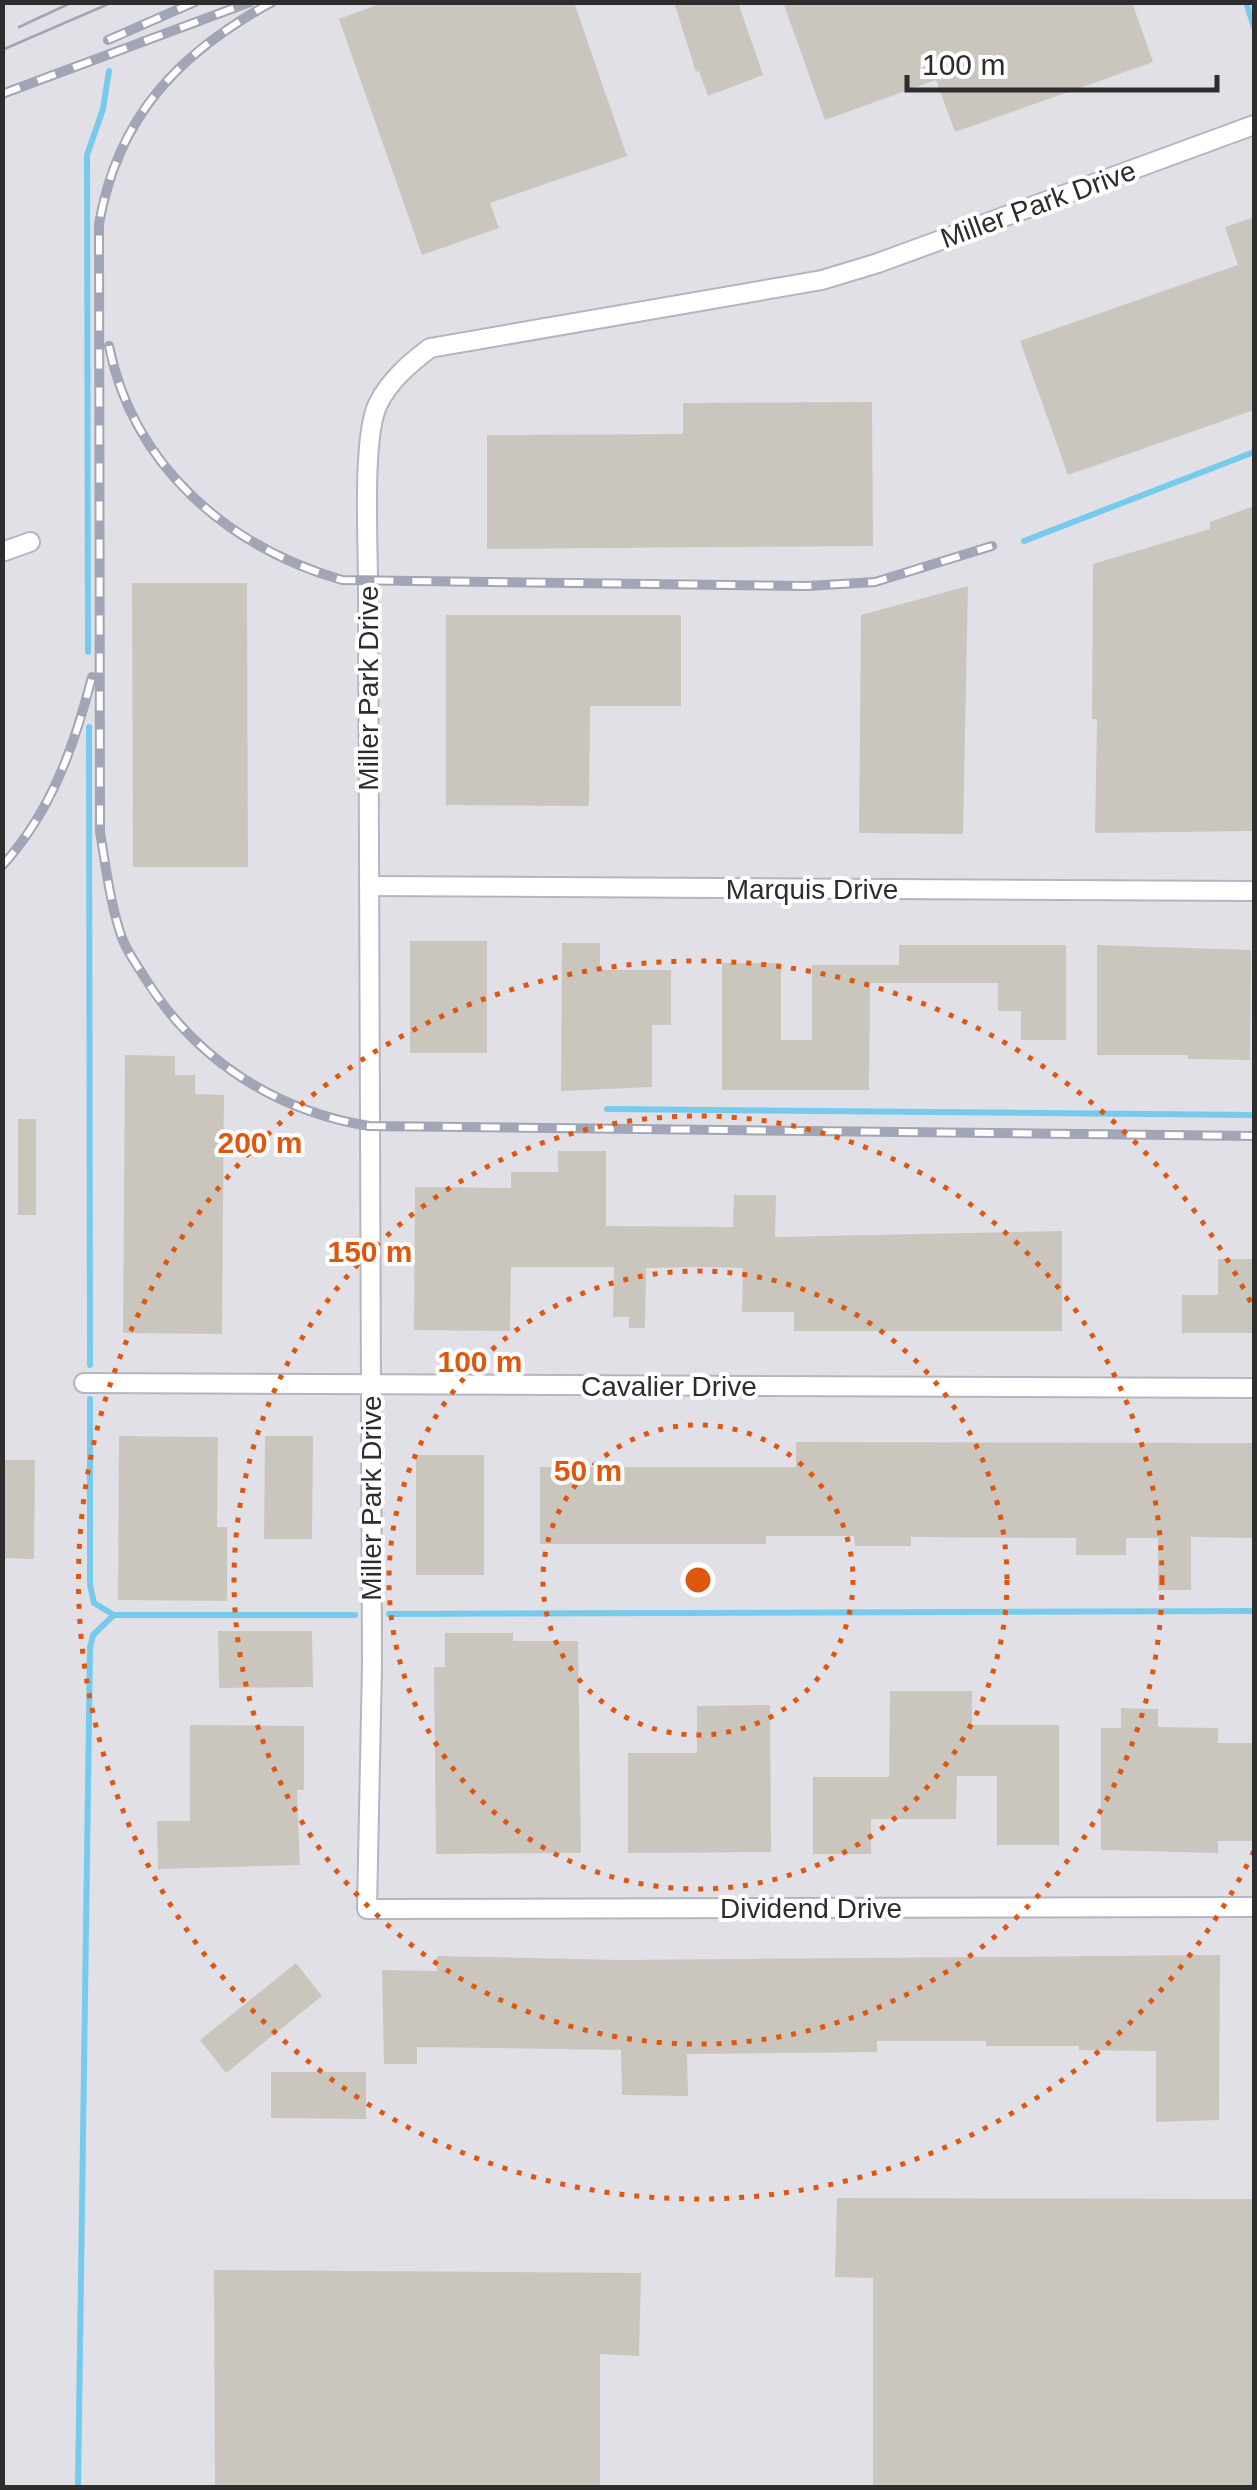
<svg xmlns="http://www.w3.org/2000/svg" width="1257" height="2490" font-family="Helvetica,sans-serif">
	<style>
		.industrial { fill: #e2e0e7 }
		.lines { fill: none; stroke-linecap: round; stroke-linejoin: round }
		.stream { stroke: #76cbec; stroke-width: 6 }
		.building { fill: #cac6be }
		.street-casing { stroke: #b3b6c0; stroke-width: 22 }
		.street { stroke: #fff; stroke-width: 18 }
		.tram { stroke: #a2a5b6; stroke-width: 2.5 }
		.rail-casing { stroke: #a2a5b6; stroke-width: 10 }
		.rail { stroke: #fff; stroke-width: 6; stroke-dasharray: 19; stroke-linecap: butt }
		.ring { fill: none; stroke: #df570e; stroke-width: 5; stroke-dasharray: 5 10 }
		.labels { text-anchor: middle; stroke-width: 8; stroke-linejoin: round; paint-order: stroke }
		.street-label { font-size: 28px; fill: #2d2d2d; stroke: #fff }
		.centre { fill: #df570e; stroke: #fff; stroke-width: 5 }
		.ring-label { font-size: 30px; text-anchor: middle; font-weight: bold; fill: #df570e; stroke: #fff; stroke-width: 8; stroke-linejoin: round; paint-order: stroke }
	</style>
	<rect width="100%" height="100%" fill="#eee8e0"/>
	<rect class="industrial" x="3" y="3" width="1251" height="2484"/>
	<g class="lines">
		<g class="stream">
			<polyline points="1246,2 1254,27"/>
			<polyline points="1024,541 1254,452"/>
			<polyline points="88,652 87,155 103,109 109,71"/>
			<polyline points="89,727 90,1365"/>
			<polyline points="607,1109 1254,1115"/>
			<polyline points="90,1399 90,1585 94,1603 114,1615 355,1615"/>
			<polyline points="389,1614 1254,1611"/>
			<polyline points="78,2488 90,1648 93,1635 114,1615"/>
		</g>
	</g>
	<g class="building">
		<polygon points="385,2 574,2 627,156 490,203 499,228 422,255 339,19"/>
		<polygon points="674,2 738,2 763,75 708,96 699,71 696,72"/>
		<polygon points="783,2 1132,2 1153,62 955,132 936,80 825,120"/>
		<polygon points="1254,217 1254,410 1068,475 1020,341 1238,265 1225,227"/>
		<polygon points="872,402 873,546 487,549 487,435 683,434 683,403"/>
		<polygon points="1254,506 1254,831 1095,833 1097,719 1092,719 1093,564 1210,529 1210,522"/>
		<polygon points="132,583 247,583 248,867 133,867"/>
		<polygon points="968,586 963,834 859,833 861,615"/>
		<polygon points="446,615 681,615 681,706 590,706 589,806 446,805"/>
		<rect x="410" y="941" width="77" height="112"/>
		<polygon points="562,943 600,943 600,970 671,970 671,1025 652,1025 652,1087 561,1091"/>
		<polygon points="899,945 1066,945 1066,1040 1021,1040 1021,1011 998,1011 998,983 870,983 869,1090 722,1090 722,963 781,963 781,1040 812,1040 812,965 899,965"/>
		<polygon points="1097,945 1251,950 1250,1060 1188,1059 1188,1055 1097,1055"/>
		<polygon points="125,1055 175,1056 175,1075 195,1075 195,1094 224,1095 222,1334 123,1333"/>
		<rect x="18" y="1119" width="18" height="96"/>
		<polygon points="558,1151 606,1151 606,1226 733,1227 734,1195 776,1195 775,1237 1062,1231 1062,1331 794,1331 794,1312 742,1312 743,1268 699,1267 646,1268 645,1328 629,1328 629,1317 613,1317 614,1267 511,1267 510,1331 414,1330 415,1187 511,1188 511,1172 558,1172"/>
		<polygon points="1218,1259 1254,1259 1254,1333 1182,1333 1182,1295 1218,1295"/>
		<polygon points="119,1436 218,1437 217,1527 227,1527 227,1601 118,1600"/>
		<polygon points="265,1436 313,1436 312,1539 264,1539"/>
		<polygon points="796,1442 1254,1443 1254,1538 1191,1537 1191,1590 1158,1590 1158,1538 1126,1538 1126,1555 1076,1555 1076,1538 911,1537 911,1546 855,1546 854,1536 766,1536 766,1544 540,1544 540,1467 796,1467"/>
		<rect x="416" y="1455" width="68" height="120"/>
		<polygon points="2,1460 35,1460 34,1559 2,1558"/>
		<polygon points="218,1631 312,1631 313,1687 219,1688"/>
		<polygon points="445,1633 513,1633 513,1641 578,1641 581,1853 436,1854 434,1667 445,1667"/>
		<polygon points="890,1691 972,1691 972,1725 1059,1725 1059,1845 997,1845 997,1776 957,1776 956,1819 871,1819 871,1854 813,1854 813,1777 889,1777"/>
		<polygon points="770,1705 771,1852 628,1853 628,1753 697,1753 697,1706"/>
		<polygon points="1121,1708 1158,1709 1158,1727 1218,1728 1218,1743 1254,1743 1254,1841 1218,1841 1218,1853 1101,1850 1101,1728 1121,1728"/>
		<polygon points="190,1725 304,1726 304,1790 297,1790 300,1865 158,1869 157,1821 190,1821"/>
		<polygon points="1220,1955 1219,2120 1156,2122 1156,2051 1079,2050 1079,2046 986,2046 986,2041 877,2041 877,2052 687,2054 688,2096 622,2095 621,2050 417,2047 417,2064 384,2064 382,1970 437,1971 437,1956 621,1960"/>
		<polygon points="296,1963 322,1996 226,2073 200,2040"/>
		<polygon points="271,2072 366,2072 366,2119 271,2118"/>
		<polygon points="837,2198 1254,2199 1254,2488 873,2488 873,2278 835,2277"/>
		<polygon points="214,2270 641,2273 639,2356 600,2354 600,2488 215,2488"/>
	</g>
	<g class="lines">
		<g class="street-casing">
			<g id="street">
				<path d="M 1254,125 L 878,263 L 822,280 L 430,348 C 409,364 390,380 378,404 C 362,436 368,542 368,582 L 372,1665 L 367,1909 L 1254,1907"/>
				<polyline points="2,552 30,542"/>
				<polyline points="369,886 1254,891"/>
				<polyline points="84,1383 1254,1388"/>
			</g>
		</g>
		<use href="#street" class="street"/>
		<g class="tram">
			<polyline points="19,27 73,2"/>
			<polyline points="2,50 113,2"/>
		</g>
		<g class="rail-casing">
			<g id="rail">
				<path d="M 272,2 C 178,54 118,116 99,224 L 100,832 C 106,867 110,904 122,938 C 127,952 137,965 145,978 C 195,1059 275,1111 369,1126 L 1254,1136"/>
				<polyline points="108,40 195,2"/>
				<polyline points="2,94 250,2"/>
				<path d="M 109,346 C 133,466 228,547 342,580 L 807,586 L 875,582 L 992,546"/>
				<path d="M 2,866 C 51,812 74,747 92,677"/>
			</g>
		</g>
		<use href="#rail" class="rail"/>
	</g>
	<g class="ring">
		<circle cx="698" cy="1580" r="155"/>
		<circle cx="698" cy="1580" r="309"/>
		<circle cx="698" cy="1580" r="464"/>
		<path d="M1254 1851A619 619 0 1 1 1254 1309"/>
	</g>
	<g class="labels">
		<g class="street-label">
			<text transform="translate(1038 204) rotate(-20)" y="10">Miller Park Drive</text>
			<text transform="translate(368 688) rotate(-90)" y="10">Miller Park Drive</text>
			<text x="812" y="899">Marquis Drive</text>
			<text x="669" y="1396">Cavalier Drive</text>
			<text transform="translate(371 1498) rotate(-90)" y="10">Miller Park Drive</text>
			<text x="811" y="1918">Dividend Drive</text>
		</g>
	</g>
	<circle cx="698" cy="1580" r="15" class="centre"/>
	<g class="ring-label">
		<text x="260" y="1153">200 m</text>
		<text x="370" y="1262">150 m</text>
		<text x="480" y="1372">100 m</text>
		<text x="588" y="1481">50 m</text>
	</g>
	<rect width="1257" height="2490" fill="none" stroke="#2d2d2d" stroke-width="10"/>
	<path d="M907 75v15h310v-15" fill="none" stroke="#2d2d2d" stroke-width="5"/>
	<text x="922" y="75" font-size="30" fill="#2d2d2d" stroke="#ffffff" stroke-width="8" paint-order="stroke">100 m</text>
</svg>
